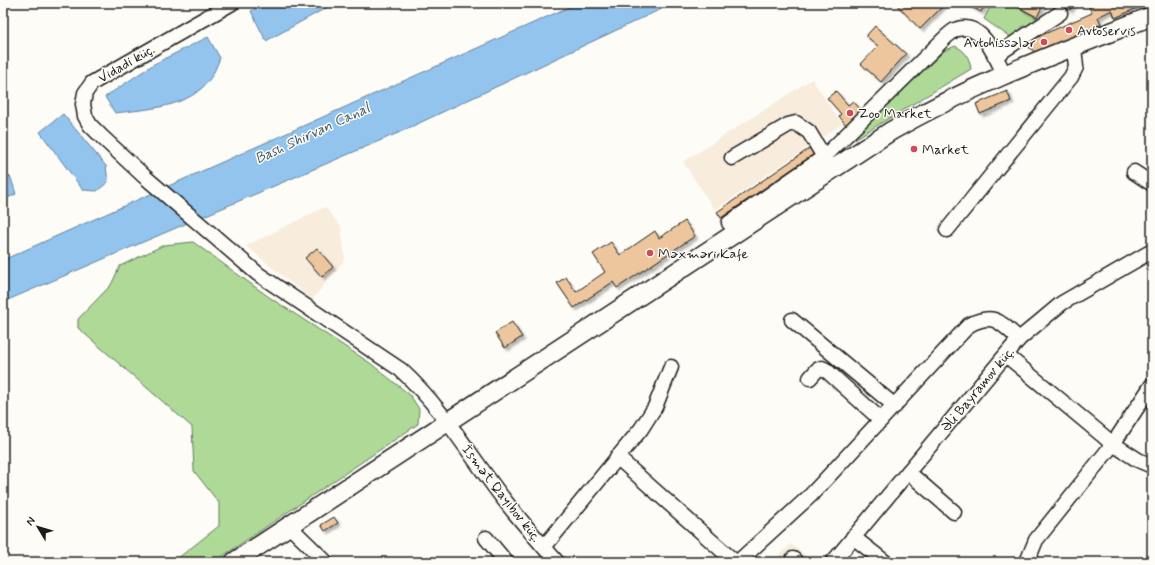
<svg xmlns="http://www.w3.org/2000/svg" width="1155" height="565" font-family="Mynerve,sans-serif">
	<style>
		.built { fill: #f8ecdc }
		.green { fill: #aed997; stroke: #657a5a }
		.water { fill: #92c4ee; stroke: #63819a }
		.building { fill: #edc69d; stroke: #1c1c1c; filter: url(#shadow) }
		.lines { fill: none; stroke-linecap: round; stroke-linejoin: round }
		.minor-casing { stroke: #1c1c1c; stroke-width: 17 }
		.major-casing { stroke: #1c1c1c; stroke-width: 21 }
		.minor { stroke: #fdfcf7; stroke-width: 14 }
		.major { stroke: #fdfcf7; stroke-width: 18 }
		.poi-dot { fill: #d1495b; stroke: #fdfcf7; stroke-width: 1.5 }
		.labels { text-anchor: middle; stroke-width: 3; stroke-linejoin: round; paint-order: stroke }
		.poi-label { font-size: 14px; fill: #1c1c1c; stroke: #fdfcf7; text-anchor: start }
		.street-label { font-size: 14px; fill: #1c1c1c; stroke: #fdfcf7 }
		.water-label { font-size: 15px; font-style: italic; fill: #455766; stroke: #fdfcf7 }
	</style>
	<defs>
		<filter id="shadow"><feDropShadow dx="3" dy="3" stdDeviation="1" flood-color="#0004"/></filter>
	</defs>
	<rect width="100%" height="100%" fill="#fdfcf7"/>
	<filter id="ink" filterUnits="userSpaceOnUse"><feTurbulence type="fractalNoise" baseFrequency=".025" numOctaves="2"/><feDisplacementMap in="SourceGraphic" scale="8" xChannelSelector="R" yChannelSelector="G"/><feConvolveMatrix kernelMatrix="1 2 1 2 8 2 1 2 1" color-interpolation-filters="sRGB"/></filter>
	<g filter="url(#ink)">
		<g class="built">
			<polygon points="812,79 842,124 715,210 683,162"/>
			<polygon points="325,207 341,227 345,259 312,300 246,246"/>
			<polygon points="791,544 814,562 771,562"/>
		</g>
		<g class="green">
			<polygon points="992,3 1008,3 1037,17 1031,26 1023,26 1013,39 984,19"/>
			<path d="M 955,46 C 966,51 969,57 971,69 L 848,143 L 944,51 Z"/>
			<polygon points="193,242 269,297 370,363 410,395 419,409 418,424 214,562 173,562 219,526 219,503 194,471 192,427 78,328 78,319 111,285 120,266 164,245"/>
		</g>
		<g class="water">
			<polygon points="265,3 335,3 266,41 251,11"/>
			<polygon points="578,3 674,3 398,133 3,302 3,260"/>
			<path d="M 208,37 L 220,58 C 217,65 214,74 209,80 C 189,108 147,109 115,113 L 105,97 L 154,64 Z"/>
			<polygon points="63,114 106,166 108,182 97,191 83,190 40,132"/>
			<polygon points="3,170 11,178 16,194 3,200"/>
		</g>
		<g class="building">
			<polygon points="895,3 920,4 946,3 920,29"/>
			<polygon points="964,3 986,3 981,12"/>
			<polygon points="1022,3 1044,3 1037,17 1020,8"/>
			<polygon points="1057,3 1074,3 1070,10"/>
			<polygon points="1087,3 1148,3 1115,18 1112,10 1098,17 1101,24 1036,53 1024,43 1092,13"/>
			<polygon points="875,26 906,54 881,82 861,64 878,46 866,36"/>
			<polygon points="836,91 848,105 853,101 862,111 846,125 839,116 841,114 827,98"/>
			<polygon points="1007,91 1011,101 980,114 976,104"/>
			<polygon points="810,148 814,154 721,218 717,212"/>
			<polygon points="685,221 695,236 617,288 613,282 574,308 557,283 566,277 576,292 605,272 593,254 611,242 620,255 655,231 659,238"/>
			<polygon points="317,248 333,267 322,277 305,258"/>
			<polygon points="512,322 522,337 505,348 495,333"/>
			<polygon points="334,517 338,523 325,531 321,525"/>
		</g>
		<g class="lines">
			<g class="minor-casing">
				<g id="minor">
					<path d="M 232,3 L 92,83 L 85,93 L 83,104 L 85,116 L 90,125 L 102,137 L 145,177 L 258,274 L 401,370 C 441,407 464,446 496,489 C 515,515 536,538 557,562"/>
					<polyline points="995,56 1060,13"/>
					<path d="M 832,169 L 824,157 L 947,36 C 950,34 954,29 958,29 C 982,22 996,57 1004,74"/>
					<polyline points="1134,172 1152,184"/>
					<polyline points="729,223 824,157 809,132 796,123 788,125 732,158"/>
					<polyline points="947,230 1071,77 1076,67 1074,47"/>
					<polyline points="792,320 895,406"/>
					<polyline points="1006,355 1113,444 1138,460 1152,466"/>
					<polyline points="810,378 817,370 822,368 826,370 881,420"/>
					<polyline points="617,457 735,562"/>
					<polyline points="908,472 954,512"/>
					<polyline points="289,526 326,562"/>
					<polyline points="853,537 885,562"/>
					<polyline points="486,538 506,562"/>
					<polyline points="544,547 641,429 655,407 671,367"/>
					<polyline points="793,559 796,562"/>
					<path d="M 738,562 L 811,495 L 969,325 C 994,312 1000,322 1019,339"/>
					<polyline points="833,562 1019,339 1062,303 1152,251"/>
					<polyline points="1027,562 1036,540 1113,444 1152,385"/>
				</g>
			</g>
			<g class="major-casing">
				<path id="major" d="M 234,562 L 891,131 C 974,83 1063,51 1152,16"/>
			</g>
			<use href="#minor" class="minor"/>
			<use href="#major" class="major"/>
		</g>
	</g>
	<g class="poi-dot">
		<circle cx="1069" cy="30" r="4"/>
		<circle cx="1044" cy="42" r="4"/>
		<circle cx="850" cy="113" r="4"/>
		<circle cx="914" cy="149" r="4"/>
		<circle cx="650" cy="253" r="4"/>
	</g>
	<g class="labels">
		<g class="poi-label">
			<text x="1077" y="35">Avtoservis</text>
			<text x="1036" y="47" text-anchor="end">Avtohissələr</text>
			<text x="858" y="118">Zoo Market</text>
			<text x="922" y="154">Market</text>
			<text x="658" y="258">Məxməri Kafe</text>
		</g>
		<g class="street-label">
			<text transform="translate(126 63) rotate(-30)" y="5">Vidadi küç.</text>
			<text transform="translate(977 389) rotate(-50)" y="5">Əli Bayramov küç.</text>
			<text transform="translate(502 493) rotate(52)" y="5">İsmət Qayıbov küç.</text>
		</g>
		<g class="water-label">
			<text transform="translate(312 133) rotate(-25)" y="5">Bash Shirvan Canal</text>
		</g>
	</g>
	<rect width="1155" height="565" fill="none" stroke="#fdfcf7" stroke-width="16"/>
	<rect x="8" y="8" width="1139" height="549" fill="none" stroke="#1c1c1c" stroke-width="1.5" filter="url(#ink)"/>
	<g transform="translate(38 527) rotate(308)" stroke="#fdfcf7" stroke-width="3" paint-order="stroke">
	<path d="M0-3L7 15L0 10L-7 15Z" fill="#1c1c1c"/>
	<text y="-6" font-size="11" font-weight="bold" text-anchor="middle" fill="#1c1c1c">N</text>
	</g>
</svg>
